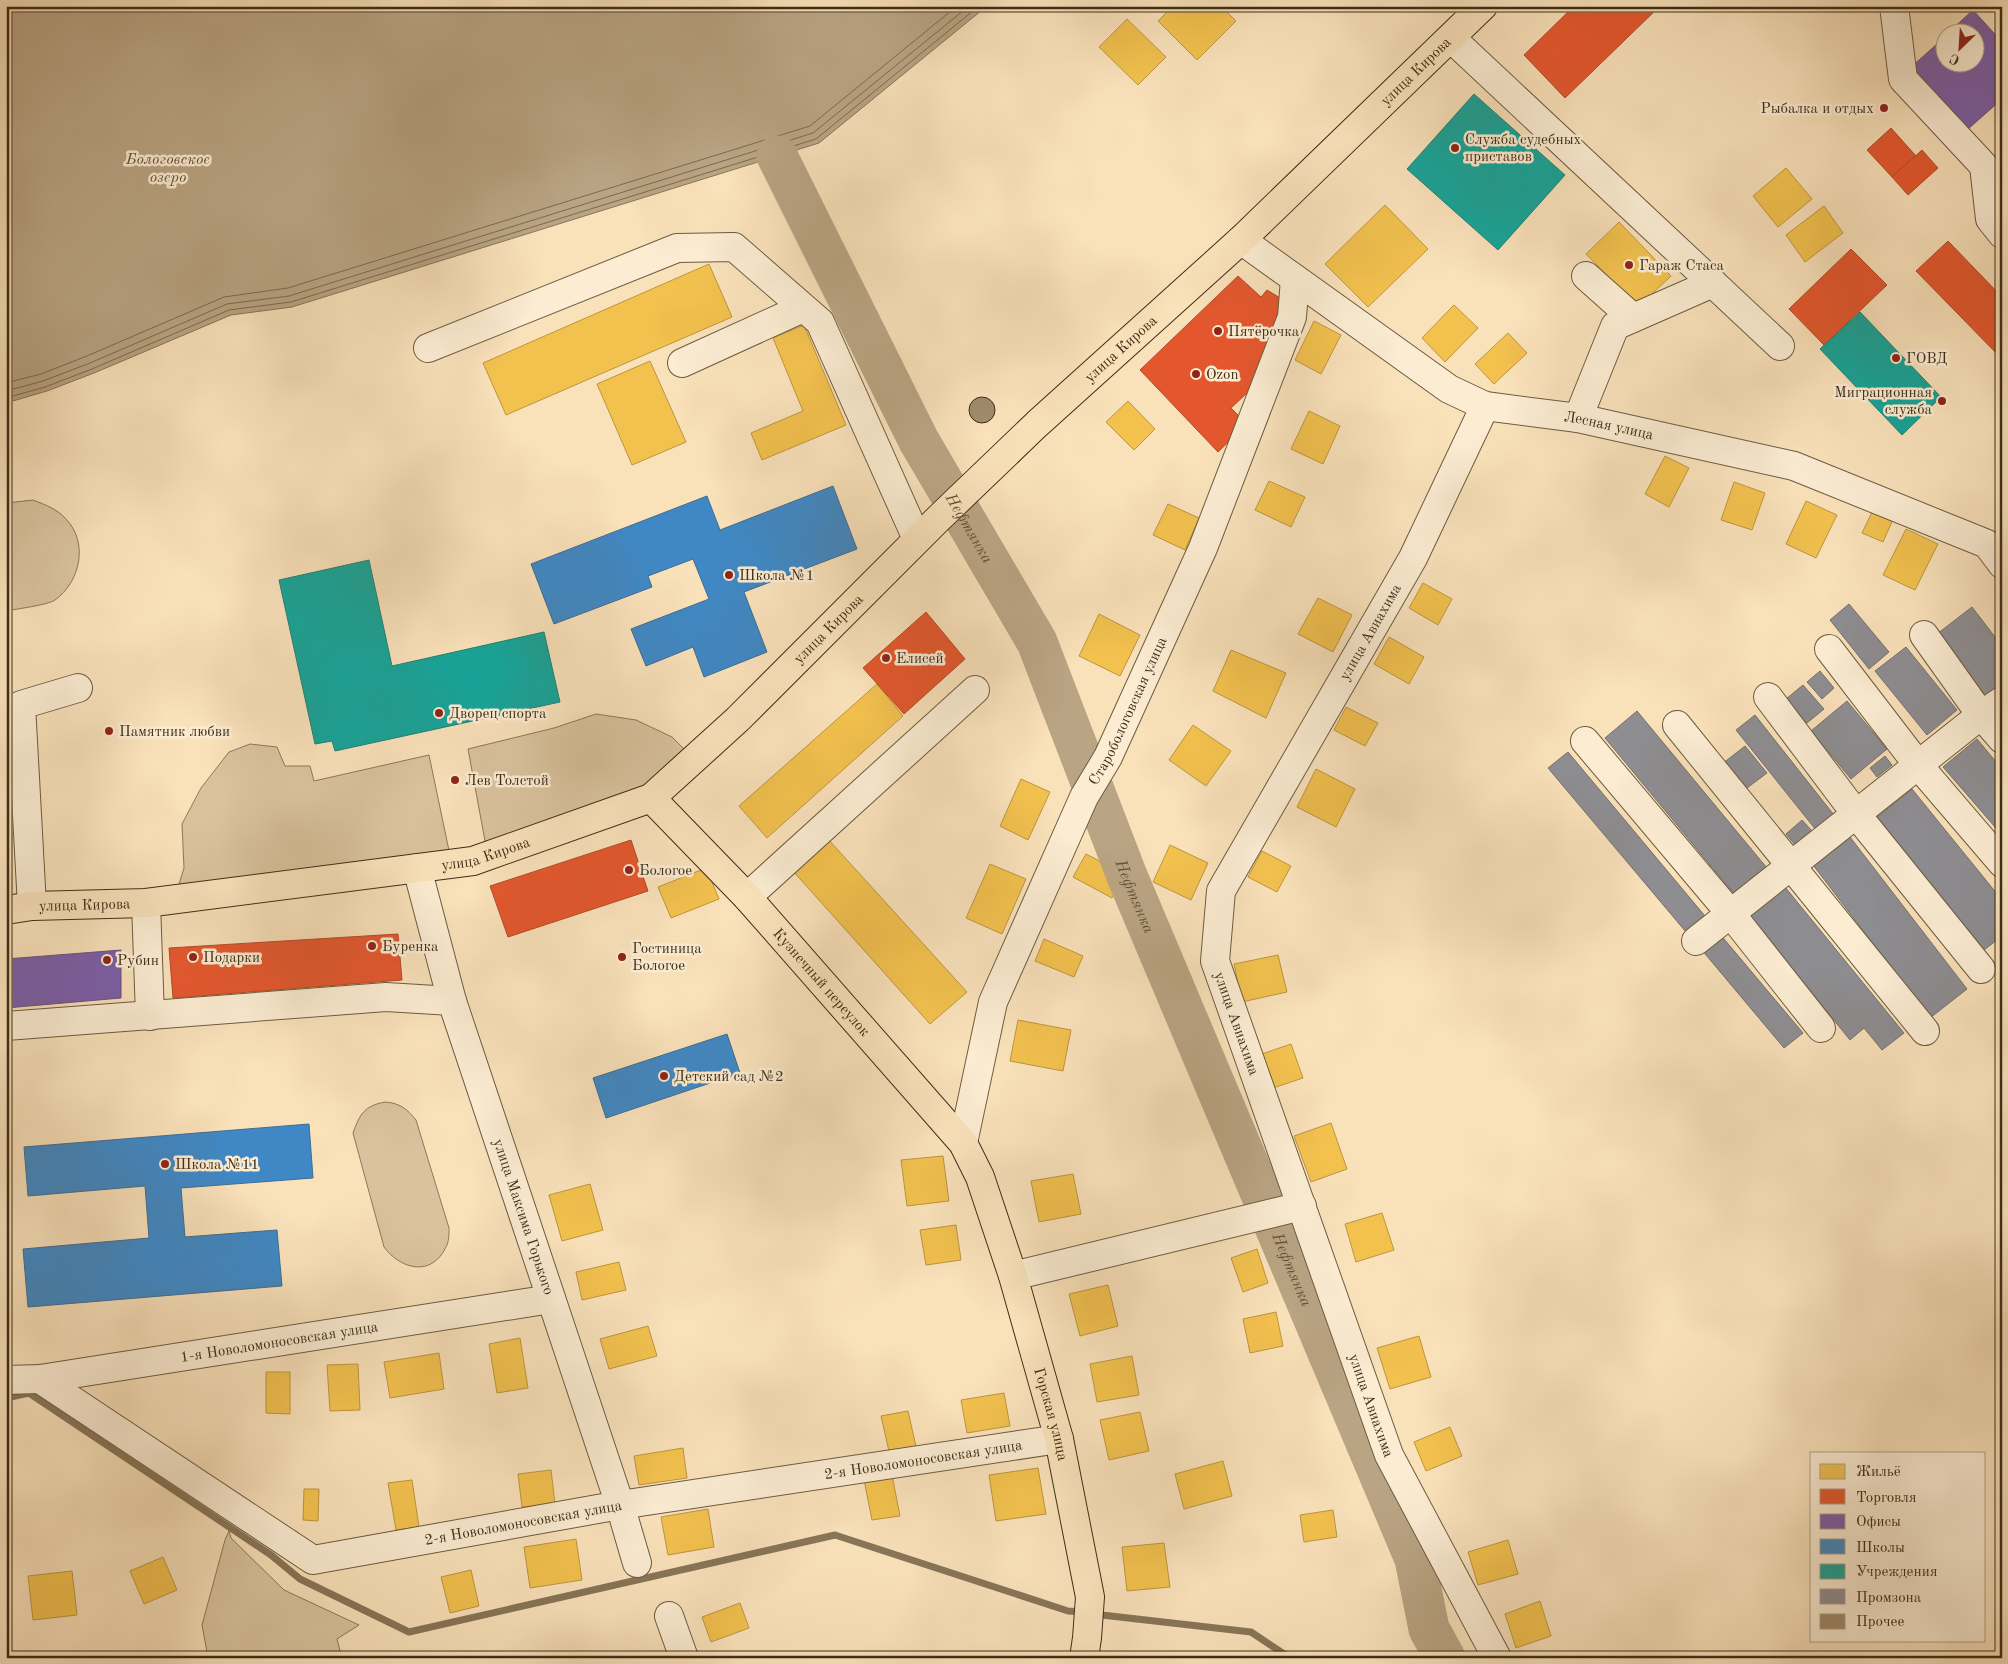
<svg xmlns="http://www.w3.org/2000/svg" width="2008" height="1664" font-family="'Old Standard TT',serif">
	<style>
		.green { fill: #d9c39e; stroke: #8c785a }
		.water { fill: #b9a483; stroke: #887558 }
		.homes { fill: #f2c14e; stroke: #bc953e }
		.shops { fill: #e4572e; stroke: #b24b27 }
		.offices { fill: #7b5ea7; stroke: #69507c }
		.schools { fill: #3f88c5; stroke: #3f6d91 }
		.public { fill: #17a398; stroke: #238071 }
		.industry { fill: #8d8d92; stroke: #75706d }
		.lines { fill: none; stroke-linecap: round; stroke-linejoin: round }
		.shore { stroke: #7c694d; stroke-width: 1 }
		.stream { stroke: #887558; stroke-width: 7 }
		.river { stroke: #b9a483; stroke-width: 41 }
		.building { fill: #9f8b6c; stroke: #3e2e17 }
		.minor-casing { stroke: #6d5b40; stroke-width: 30 }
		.major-casing { stroke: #3e2e17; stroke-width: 30 }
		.minor { stroke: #fbecd2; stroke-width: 28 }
		.major { stroke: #f9e1ba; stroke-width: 28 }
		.poi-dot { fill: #8f2418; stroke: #fbecd2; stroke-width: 2 }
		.labels { text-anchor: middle; stroke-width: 5; stroke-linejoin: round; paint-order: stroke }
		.street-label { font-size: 15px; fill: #3e2e17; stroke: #fbecd2 }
		.poi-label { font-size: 15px; fill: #3e2e17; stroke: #fbecd2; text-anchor: start }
		.water-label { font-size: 16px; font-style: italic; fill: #635137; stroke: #fbecd2 }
	</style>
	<rect width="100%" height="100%" fill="#f9e1ba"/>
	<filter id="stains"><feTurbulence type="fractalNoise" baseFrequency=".004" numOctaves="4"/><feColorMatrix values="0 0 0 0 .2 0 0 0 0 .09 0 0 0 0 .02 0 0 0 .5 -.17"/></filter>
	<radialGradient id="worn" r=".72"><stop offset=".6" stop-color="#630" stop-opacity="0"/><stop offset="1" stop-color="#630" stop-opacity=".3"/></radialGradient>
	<g class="green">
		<path d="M 33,500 C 46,505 57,509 66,519 C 89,543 80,582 55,600 C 48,605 16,609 6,611 L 6,503 Z"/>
		<polygon points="596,714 636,720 672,737 686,751 653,779 613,805 488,857 468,749 554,728"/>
		<polygon points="250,744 277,747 285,766 310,766 314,781 429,755 452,865 176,894 184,868 182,824 201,788 229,752"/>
		<path d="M 385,1102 C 400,1103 407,1109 416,1120 L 449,1228 C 449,1234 449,1242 446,1247 C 432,1277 401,1270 384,1247 L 353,1133 C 360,1114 364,1106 385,1102 Z"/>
		<polygon points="229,1531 231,1538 284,1590 359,1625 337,1639 342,1658 217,1658 207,1652 202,1625 225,1540"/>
	</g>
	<polygon class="water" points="6,6 987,6 819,143 292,307 231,315 94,373 47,391 6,403"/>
	<g class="homes">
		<polygon points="1173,6 1221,6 1236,21 1197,60 1158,21"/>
		<polygon points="1127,19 1166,57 1138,85 1099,47"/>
		<polygon points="1786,168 1812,199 1778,227 1753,196"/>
		<polygon points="1385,205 1428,249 1368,307 1325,264"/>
		<polygon points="1824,206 1843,233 1805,262 1786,235"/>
		<polygon points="1619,222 1671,276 1638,307 1586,254"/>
		<polygon points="709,264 732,317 506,415 483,363"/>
		<polygon points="1454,305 1478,328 1445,362 1422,338"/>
		<polygon points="1314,321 1341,335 1321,374 1295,360"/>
		<polygon points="804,325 846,425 762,460 751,433 803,411 773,338"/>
		<polygon points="1508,333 1527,353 1494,384 1475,364"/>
		<polygon points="650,361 686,442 632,465 597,384"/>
		<polygon points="1128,401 1155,429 1134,450 1106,422"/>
		<polygon points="1309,411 1340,426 1323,464 1291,449"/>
		<polygon points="1665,456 1689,468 1669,507 1645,494"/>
		<polygon points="1269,481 1305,497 1291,527 1255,510"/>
		<polygon points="1734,482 1765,493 1752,530 1721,520"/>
		<polygon points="1806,501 1837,515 1816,558 1786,544"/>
		<polygon points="1168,504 1199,518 1185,550 1153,535"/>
		<polygon points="1874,508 1894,517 1883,542 1862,533"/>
		<polygon points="1906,529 1938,544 1915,590 1883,575"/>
		<polygon points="1423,583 1452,599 1438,625 1409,608"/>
		<polygon points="1318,598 1352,615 1333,652 1298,634"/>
		<polygon points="1099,614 1140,635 1120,676 1079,656"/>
		<polygon points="1389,637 1424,657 1409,684 1374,664"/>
		<polygon points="1231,650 1286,673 1266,718 1213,691"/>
		<polygon points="877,684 903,716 767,838 739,806"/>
		<polygon points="1346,707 1378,723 1365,746 1334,730"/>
		<polygon points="1193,725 1231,751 1206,786 1169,760"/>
		<polygon points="1316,769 1355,789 1336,827 1297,807"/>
		<polygon points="1021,779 1050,792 1028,840 1000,826"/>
		<polygon points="827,838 967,992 930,1024 793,871"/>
		<polygon points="1170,845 1208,863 1191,900 1153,882"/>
		<polygon points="1262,851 1291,866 1277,892 1248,877"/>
		<polygon points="1086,854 1125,874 1112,898 1073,877"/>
		<polygon points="990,864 1026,879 1002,934 966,918"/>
		<polygon points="706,868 719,899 671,918 658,887"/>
		<polygon points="1044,939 1083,956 1074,977 1035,961"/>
		<polygon points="1278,955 1287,992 1242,1002 1234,964"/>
		<polygon points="1018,1020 1071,1030 1063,1071 1010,1061"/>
		<polygon points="1291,1044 1303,1078 1267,1090 1256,1056"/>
		<polygon points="1331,1123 1347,1169 1311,1182 1294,1136"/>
		<polygon points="943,1156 949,1201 907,1206 901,1160"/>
		<polygon points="1073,1174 1081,1214 1039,1222 1031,1181"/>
		<polygon points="590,1184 603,1230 562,1241 549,1195"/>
		<polygon points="1382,1213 1394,1250 1356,1262 1345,1224"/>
		<polygon points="956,1225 961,1260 926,1265 920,1230"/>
		<polygon points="1257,1249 1268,1283 1243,1292 1231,1258"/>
		<polygon points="619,1262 626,1290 582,1300 576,1272"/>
		<polygon points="1108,1285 1118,1326 1080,1336 1069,1294"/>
		<polygon points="1276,1312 1283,1346 1250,1353 1243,1319"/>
		<polygon points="648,1326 657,1356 609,1369 600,1339"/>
		<polygon points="1419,1336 1431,1377 1390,1389 1377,1348"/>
		<polygon points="520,1338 528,1388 497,1393 489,1344"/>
		<polygon points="439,1353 444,1389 390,1398 384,1362"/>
		<polygon points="1132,1356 1139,1395 1097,1402 1090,1364"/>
		<polygon points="358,1364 360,1410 330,1411 327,1365"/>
		<polygon points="266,1372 290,1372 290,1414 266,1413"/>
		<polygon points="1004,1393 1010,1426 967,1433 961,1400"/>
		<polygon points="908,1411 917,1451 890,1456 881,1416"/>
		<polygon points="1140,1412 1149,1451 1109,1460 1100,1420"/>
		<polygon points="1450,1427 1462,1456 1426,1471 1414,1442"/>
		<polygon points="683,1448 687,1478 639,1485 634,1456"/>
		<polygon points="1223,1461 1232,1496 1184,1509 1175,1474"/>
		<polygon points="1038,1468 1046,1514 996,1521 989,1475"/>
		<polygon points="551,1470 555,1504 522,1507 518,1474"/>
		<polygon points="892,1475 900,1516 872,1520 864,1480"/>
		<polygon points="412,1480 419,1527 396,1530 388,1483"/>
		<polygon points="304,1489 319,1489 318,1521 303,1520"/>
		<polygon points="708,1509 714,1547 668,1555 661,1517"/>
		<polygon points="1333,1510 1337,1537 1304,1542 1300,1515"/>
		<polygon points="576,1539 582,1580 530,1588 524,1547"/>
		<polygon points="1508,1540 1518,1574 1478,1585 1468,1552"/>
		<polygon points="1164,1543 1170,1587 1127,1591 1122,1547"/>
		<polygon points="163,1557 177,1590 144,1604 130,1571"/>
		<polygon points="471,1570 479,1606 450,1613 441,1577"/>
		<polygon points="72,1571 77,1615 33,1620 28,1576"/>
		<polygon points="1540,1601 1551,1636 1516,1648 1505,1614"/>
		<polygon points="740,1603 749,1628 711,1642 702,1617"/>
	</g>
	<g class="shops">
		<polygon points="1574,6 1660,6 1565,98 1524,55"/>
		<polygon points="1891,128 1916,156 1892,177 1867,150"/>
		<polygon points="1922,150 1938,168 1908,195 1892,177"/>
		<polygon points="1948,241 2002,297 2002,359 1916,271"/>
		<polygon points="1851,249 1887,285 1824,345 1789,309"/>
		<polygon points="1238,276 1261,297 1267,290 1285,301 1263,378 1231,408 1247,424 1218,452 1140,370"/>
		<polygon points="926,612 965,659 904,714 863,668"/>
		<polygon points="631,840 648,891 508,937 490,886"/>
		<polygon points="398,934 402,980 173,998 169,948"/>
	</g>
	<g class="offices">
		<polygon points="1973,10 2002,42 2002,99 1967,130 1910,68 1946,36 1946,62 1976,62 1976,32 1949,32"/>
		<polygon points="121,950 121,998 6,1008 6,959"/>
	</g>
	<g class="schools">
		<polygon points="833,486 857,549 744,592 767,652 704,677 693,647 646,666 631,629 709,599 693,559 648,576 652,587 554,624 531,564 707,496 720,530"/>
		<polygon points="727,1034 740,1073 606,1118 593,1078"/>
		<polygon points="309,1124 313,1178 181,1188 185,1237 277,1230 282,1286 28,1307 23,1249 149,1238 145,1186 28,1196 24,1147"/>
	</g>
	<g class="public">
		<polygon points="1474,94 1565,175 1498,250 1407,169"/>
		<polygon points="1860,312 1941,397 1902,435 1820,349"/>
		<polygon points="369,560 392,666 544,632 560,702 335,751 332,741 315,744 279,580"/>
	</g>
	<g class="industry">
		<polygon points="1849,604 1889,652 1869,669 1830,620"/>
		<polygon points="1972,607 2002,646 2002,685 1986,697 1937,634"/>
		<polygon points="1906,647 1957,710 1927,735 1875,671"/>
		<polygon points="1820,671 1834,688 1822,699 1807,682"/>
		<polygon points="1803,685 1824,709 1807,723 1786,699"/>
		<polygon points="1847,701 1887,749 1851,779 1811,731"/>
		<polygon points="1637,711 1767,868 1735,895 1605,738"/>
		<polygon points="1755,715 1834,815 1816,830 1736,730"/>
		<polygon points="1977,739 2002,769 2002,835 1943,767"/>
		<polygon points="1745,746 1767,773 1743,791 1722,764"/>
		<polygon points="1568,752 1705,916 1686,932 1548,768"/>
		<polygon points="1885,756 1892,765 1877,777 1870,768"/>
		<polygon points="1912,789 2002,900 2002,936 1984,950 1877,817"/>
		<polygon points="1802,820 1812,831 1796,846 1786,834"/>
		<polygon points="1850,837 1967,989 1930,1018 1813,865"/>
		<polygon points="1785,887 1904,1033 1882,1050 1864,1028 1850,1040 1750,916"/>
		<polygon points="1719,933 1803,1033 1784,1048 1701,949"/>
	</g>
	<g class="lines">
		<g class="shore">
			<polyline points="6,383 41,374 87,356 224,297 288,288 810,126 957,6"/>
			<polyline points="6,391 43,381 90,363 227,304 289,296 813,133 969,6"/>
			<polyline points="6,398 45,387 92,369 229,310 291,302 816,139 979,6"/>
		</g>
		<g class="stream">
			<polyline points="6,1398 29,1393 271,1555 300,1579 409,1632 835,1535 1068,1611 1083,1612"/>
			<polyline points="1093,1614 1251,1632 1290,1658"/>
		</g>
		<path class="river" id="s1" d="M 777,156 L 919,441 L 1037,642 L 1127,876 L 1415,1559 L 1429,1629 L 1445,1658"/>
	</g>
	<circle class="building" cx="982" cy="410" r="13"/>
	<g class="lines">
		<g class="minor-casing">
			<g id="minor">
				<polyline points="1894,6 1903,79 1984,166 1990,219 2002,234"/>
				<polyline points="1451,38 1780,346"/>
				<path id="s2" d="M 1241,240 L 1449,389 L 1485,406 L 1578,418 L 1794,466 L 1987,544 L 2002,564"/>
				<polyline points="1586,276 1633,318"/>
				<polyline points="428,348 677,248 734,247 820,322 917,539"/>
				<polyline points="682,363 803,308"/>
				<path id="s3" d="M 1485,406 L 1413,558 L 1221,891 L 1215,961 L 1389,1455 L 1497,1658"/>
				<polyline points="1578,418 1615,326 1713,283"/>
				<polyline points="1924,635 1981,715 2002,739"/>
				<polyline points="1829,649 1918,765 2002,863"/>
				<polyline points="1768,697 1856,814 1981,969"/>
				<polyline points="1677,725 1925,1031"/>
				<polyline points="1585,741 1731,914 1821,1028"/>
				<path id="s4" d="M 417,868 L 452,1001 L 620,1505 L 637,1563"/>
				<polyline points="747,897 975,690"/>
				<polyline points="146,903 150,1016"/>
				<polyline points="32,906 21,705 78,688"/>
				<polyline points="1696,941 1981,715 2002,701"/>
				<polyline points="6,1026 386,997 452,1001"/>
				<path id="s5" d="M 963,1143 L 993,1002 L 1084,797 L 1108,757 L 1203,548 L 1292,317 L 1295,279"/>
				<polyline points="1013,1276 1302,1206"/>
				<path id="s6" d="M 40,1379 L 313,1560 L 620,1505 L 1059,1439"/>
				<path id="s7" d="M 6,1380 L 40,1379 L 551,1299"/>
				<polyline points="669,1616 684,1658"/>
			</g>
		</g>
		<g class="major-casing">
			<g id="major">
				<path id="s8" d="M 651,798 L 747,897 L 963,1143 L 980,1177 L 1013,1276 L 1059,1439 L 1090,1597 L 1087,1638 L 1084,1658"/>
				<path id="s9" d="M 6,910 L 32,906 L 146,903 L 473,861 L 651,798 L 738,719 L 938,519 L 1037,424 L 1241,240 L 1483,6"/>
			</g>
		</g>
		<use href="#minor" class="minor"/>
		<use href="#major" class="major"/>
	</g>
	<g class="poi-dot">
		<circle cx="1884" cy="108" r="5"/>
		<circle cx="1455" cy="148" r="5"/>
		<circle cx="1629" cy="265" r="5"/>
		<circle cx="1218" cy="331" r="5"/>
		<circle cx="1896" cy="358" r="5"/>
		<circle cx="1196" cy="374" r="5"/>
		<circle cx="1942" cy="401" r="5"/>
		<circle cx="729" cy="575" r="5"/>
		<circle cx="886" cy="658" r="5"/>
		<circle cx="439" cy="713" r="5"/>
		<circle cx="109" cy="731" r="5"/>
		<circle cx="455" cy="780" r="5"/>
		<circle cx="629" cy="870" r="5"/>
		<circle cx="372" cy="946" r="5"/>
		<circle cx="193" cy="957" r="5"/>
		<circle cx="622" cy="957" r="5"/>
		<circle cx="107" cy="960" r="5"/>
		<circle cx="664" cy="1076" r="5"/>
		<circle cx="165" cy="1164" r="5"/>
	</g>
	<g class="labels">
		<g class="street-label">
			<text dy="5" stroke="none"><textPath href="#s9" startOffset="1714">улица Кирова</textPath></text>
			<text dy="5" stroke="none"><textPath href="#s9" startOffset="1309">улица Кирова</textPath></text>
			<text dy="5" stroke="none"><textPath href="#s2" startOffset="421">Лесная улица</textPath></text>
			<text dy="5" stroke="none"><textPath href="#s9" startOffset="904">улица Кирова</textPath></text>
			<text transform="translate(1370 632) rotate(-60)" y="5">улица Авиахима</text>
			<text dy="5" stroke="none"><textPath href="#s5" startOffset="465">Старобологовская улица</textPath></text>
			<text dy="5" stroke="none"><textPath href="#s9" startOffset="484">улица Кирова</textPath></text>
			<text dy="5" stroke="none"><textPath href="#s9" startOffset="79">улица Кирова</textPath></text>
			<text dy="5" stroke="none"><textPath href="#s8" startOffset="251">Кузнечный переулок</textPath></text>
			<text dy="5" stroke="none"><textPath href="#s3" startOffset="689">улица Авиахима</textPath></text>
			<text dy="5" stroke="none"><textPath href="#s4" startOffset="365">улица Максима Горького</textPath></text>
			<text dy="5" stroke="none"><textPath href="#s7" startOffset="276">1-я Новоломоносовская улица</textPath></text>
			<text dy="5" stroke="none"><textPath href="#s3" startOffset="1094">улица Авиахима</textPath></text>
			<text dy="5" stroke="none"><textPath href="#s8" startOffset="751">Горская улица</textPath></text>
			<text dy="5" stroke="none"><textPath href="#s6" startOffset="946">2-я Новоломоносовская улица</textPath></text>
			<text dy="5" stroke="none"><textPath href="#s6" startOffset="541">2-я Новоломоносовская улица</textPath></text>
		</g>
		<g class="poi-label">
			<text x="1874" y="113" text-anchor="end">Рыбалка и отдых</text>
			<text x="1465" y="144">Служба судебных<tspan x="1465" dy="17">приставов</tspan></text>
			<text x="1639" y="270">Гараж Стаса</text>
			<text x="1228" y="336">Пятёрочка</text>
			<text x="1906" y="363">ГОВД</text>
			<text x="1206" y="379">Ozon</text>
			<text x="1932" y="397" text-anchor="end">Миграционная<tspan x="1932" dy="17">служба</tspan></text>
			<text x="739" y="580">Школа №1</text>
			<text x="896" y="663">Елисей</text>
			<text x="449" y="718">Дворец спорта</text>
			<text x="119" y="736">Памятник любви</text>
			<text x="465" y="785">Лев Толстой</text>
			<text x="639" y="875">Бологое</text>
			<text x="382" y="951">Буренка</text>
			<text x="632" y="953">Гостиница<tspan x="632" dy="17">Бологое</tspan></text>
			<text x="203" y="962">Подарки</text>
			<text x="117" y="965">Рубин</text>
			<text x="674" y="1081">Детский сад №2</text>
			<text x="175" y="1169">Школа №11</text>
		</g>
		<g class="water-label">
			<text x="168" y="164">Бологовское<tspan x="168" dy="18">озеро</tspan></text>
			<text dy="6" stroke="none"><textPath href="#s1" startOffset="419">Нефтянка</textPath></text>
			<text dy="6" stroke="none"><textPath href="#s1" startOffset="824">Нефтянка</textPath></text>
			<text dy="6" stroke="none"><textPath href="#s1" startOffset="1229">Нефтянка</textPath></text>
		</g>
	</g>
	<rect width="2008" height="1664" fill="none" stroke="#f9e1ba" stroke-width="25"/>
	<rect x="8" y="8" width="1993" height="1649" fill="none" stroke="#3e2e17" stroke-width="2.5"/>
	<rect x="12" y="12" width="1983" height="1639" fill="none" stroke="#3e2e17"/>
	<rect x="1810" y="1452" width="175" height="190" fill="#fbecd2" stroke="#afa087"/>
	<rect x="1820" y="1464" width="25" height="15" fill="#f2c14e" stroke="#afa087"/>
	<text x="1856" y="1476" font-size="15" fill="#3e2e17">Жильё</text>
	<rect x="1820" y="1489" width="25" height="15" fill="#e4572e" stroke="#afa087"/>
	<text x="1856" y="1502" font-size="15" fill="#3e2e17">Торговля</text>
	<rect x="1820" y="1514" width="25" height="15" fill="#7b5ea7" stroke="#afa087"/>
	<text x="1856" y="1526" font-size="15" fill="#3e2e17">Офисы</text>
	<rect x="1820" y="1539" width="25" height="15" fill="#3f88c5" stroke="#afa087"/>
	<text x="1856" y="1552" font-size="15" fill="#3e2e17">Школы</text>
	<rect x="1820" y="1564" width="25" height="15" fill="#17a398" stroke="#afa087"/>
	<text x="1856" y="1576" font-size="15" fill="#3e2e17">Учреждения</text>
	<rect x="1820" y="1589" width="25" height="15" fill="#8d8d92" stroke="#afa087"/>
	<text x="1856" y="1602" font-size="15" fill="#3e2e17">Промзона</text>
	<rect x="1820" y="1614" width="25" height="15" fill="#9f8b6c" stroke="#afa087"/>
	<text x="1856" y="1626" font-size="15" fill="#3e2e17">Прочее</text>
	<g transform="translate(1960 48) rotate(205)"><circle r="24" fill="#fbecd2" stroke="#afa087"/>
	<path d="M0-4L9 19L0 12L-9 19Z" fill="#8f2418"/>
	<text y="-8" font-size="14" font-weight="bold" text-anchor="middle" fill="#3e2e17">С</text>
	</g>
	<rect width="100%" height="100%" filter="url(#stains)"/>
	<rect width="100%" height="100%" fill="url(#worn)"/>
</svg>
